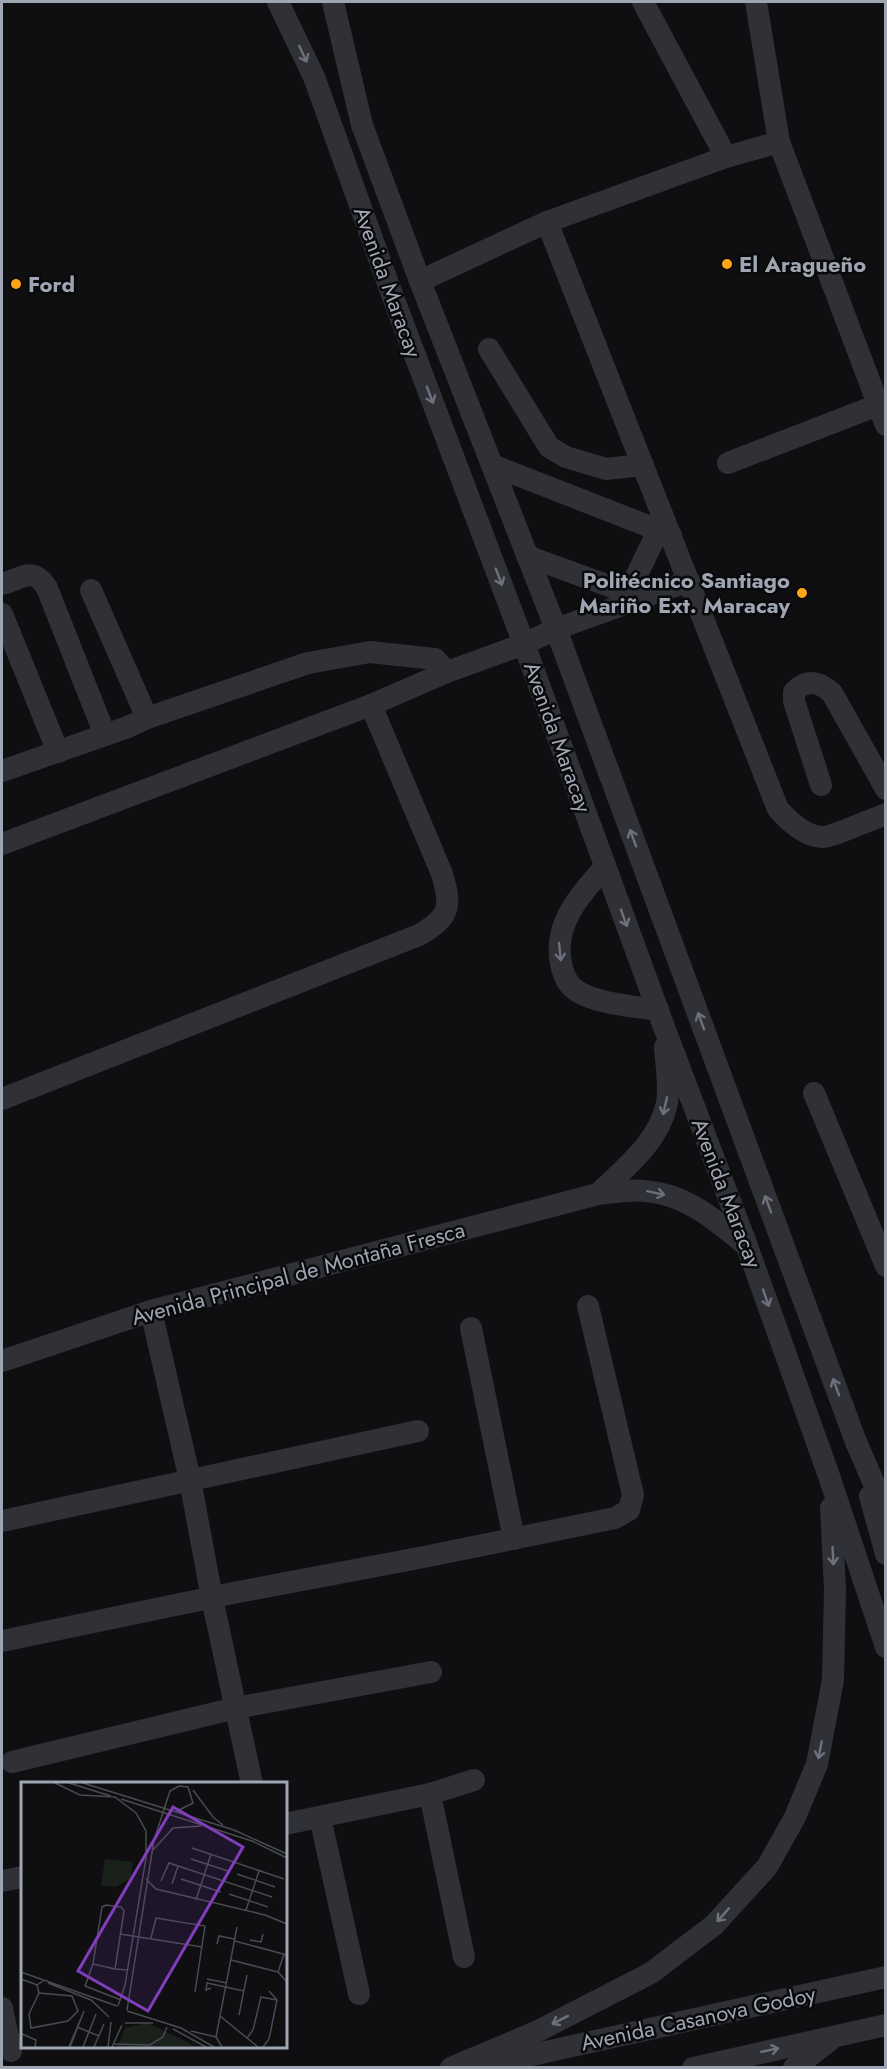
<svg xmlns="http://www.w3.org/2000/svg" width="887" height="2069" font-family="Jost,sans-serif">
	<style>
		.lines { fill: none; stroke-linecap: round; stroke-linejoin: round }
		.minor { stroke: #303136; stroke-width: 22 }
		.oneway { stroke: #6d717b }
		.poi-dot { fill: #ffa519; stroke: #0a0a0c; stroke-width: 2 }
		.labels { text-anchor: middle; stroke-width: 5; stroke-linejoin: round; paint-order: stroke }
		.poi-label { font-size: 22px; font-weight: bold; fill: #9fa6b3; stroke: #0a0a0c; text-anchor: start }
		.street-label { font-size: 22px; fill: #9fa6b3; stroke: #0a0a0c }
		.inset-road { fill: none; stroke: #494b52; stroke-width: 1.5 }
		.view { fill: #803ebd; fill-opacity: 0.15; stroke: #803ebd; stroke-width: 3 }
		.inset-edge { fill: none; stroke: #9fa6b3; stroke-width: 3 }
	</style>
	<rect width="100%" height="100%" fill="#0f0f11"/>
	<g class="lines">
		<g class="minor">
			<polyline points="278,2 314,77 393,297 524,644 664,1027 747,1246 829,1476 886,1647"/>
			<polyline points="333,2 362,125 420,281 556,629 856,1442 886,1511"/>
			<polyline points="643,2 726,157"/>
			<polyline points="756,2 779,142"/>
			<path d="M 547,222 L 778,809 C 789,821 804,836 822,837 C 829,838 875,818 886,814"/>
			<polyline points="420,281 547,222 726,157 779,142 886,425"/>
			<polyline points="489,349 549,447 566,457 606,469 643,465"/>
			<polyline points="728,463 878,405"/>
			<polyline points="492,465 671,535"/>
			<polyline points="527,556 642,598"/>
			<path d="M 2,584 C 23,578 33,566 47,588 L 105,735"/>
			<polyline points="91,590 147,718"/>
			<polyline points="628,593 659,529"/>
			<polyline points="2,614 58,752"/>
			<polyline points="2,771 128,727 147,718 308,663 370,652 435,659 447,672"/>
			<path d="M 821,785 L 794,701 L 794,692 C 807,678 820,682 832,693 L 886,789"/>
			<polyline points="2,844 371,705 447,672 524,644 556,629 689,581"/>
			<path d="M 605,867 C 579,896 551,926 562,968 C 565,978 568,985 577,991 C 597,1004 634,1006 658,1010"/>
			<polyline points="814,1093 886,1266"/>
			<path d="M 2,1099 L 419,935 C 450,917 452,907 442,874 L 371,705"/>
			<path d="M 598,1194 C 625,1168 659,1142 667,1103 C 670,1087 666,1063 665,1047"/>
			<polyline points="151,1311 190,1480 212,1598 252,1784"/>
			<polyline points="471,1328 514,1539"/>
			<path d="M 2,1361 L 151,1311 L 598,1194 C 613,1193 630,1189 645,1191 C 686,1194 715,1220 746,1245"/>
			<polyline points="870,1496 886,1554"/>
			<polyline points="2,1521 418,1431"/>
			<polyline points="2,1641 233,1593 424,1557 615,1518 629,1510 633,1495 588,1306"/>
			<polyline points="12,1762 236,1708 431,1672"/>
			<polyline points="430,1794 464,1957"/>
			<polyline points="320,1817 359,1994"/>
			<polyline points="285,1824 430,1794 474,1780"/>
			<polyline points="2,1881 22,1877"/>
			<polyline points="2,2008 11,2051"/>
			<polyline points="486,2065 886,1977"/>
			<polyline points="451,2068 536,2032 651,1973 714,1925 767,1867 795,1817 817,1764 833,1680 835,1589 831,1508"/>
			<polyline points="693,2068 886,2025"/>
			<polyline points="794,2068 829,2041"/>
		</g>
	</g>
	<defs><path id="oneway-shaft" d="M-6 0H5M1.5-3L5.5 0L1.5 3" fill="none" stroke-width="1.6" stroke-linecap="round" stroke-linejoin="round" transform="scale(1.5)"/></defs>
	<g class="oneway">
		<use href="#oneway-shaft" transform="translate(303 54) rotate(65)"/>
		<use href="#oneway-shaft" transform="translate(430 395) rotate(69)"/>
		<use href="#oneway-shaft" transform="translate(499 577) rotate(69)"/>
		<use href="#oneway-shaft" transform="translate(633 838) rotate(-110)"/>
		<use href="#oneway-shaft" transform="translate(624 918) rotate(70)"/>
		<use href="#oneway-shaft" transform="translate(560 952) rotate(84)"/>
		<use href="#oneway-shaft" transform="translate(701 1021) rotate(-110)"/>
		<use href="#oneway-shaft" transform="translate(665 1106) rotate(103)"/>
		<use href="#oneway-shaft" transform="translate(656 1193) rotate(12)"/>
		<use href="#oneway-shaft" transform="translate(768 1204) rotate(-110)"/>
		<use href="#oneway-shaft" transform="translate(766 1298) rotate(71)"/>
		<use href="#oneway-shaft" transform="translate(836 1387) rotate(-110)"/>
		<use href="#oneway-shaft" transform="translate(833 1556) rotate(87)"/>
		<use href="#oneway-shaft" transform="translate(820 1750) rotate(101)"/>
		<use href="#oneway-shaft" transform="translate(723 1915) rotate(132)"/>
		<use href="#oneway-shaft" transform="translate(560 2020) rotate(153)"/>
		<use href="#oneway-shaft" transform="translate(770 2050) rotate(-12)"/>
	</g>
	<g class="poi-dot">
		<circle cx="727" cy="264" r="6"/>
		<circle cx="16" cy="284" r="6"/>
		<circle cx="802" cy="593" r="6"/>
	</g>
	<g class="labels">
		<g class="poi-label">
			<text x="739" y="272">El Aragueño</text>
			<text x="28" y="292">Ford</text>
			<text x="790" y="588" text-anchor="end">Politécnico Santiago<tspan x="790" dy="25">Mariño Ext. Maracay</tspan></text>
		</g>
		<g class="street-label">
			<text transform="translate(388 282) rotate(70)" y="8">Avenida Maracay</text>
			<text transform="translate(558 737) rotate(70)" y="8">Avenida Maracay</text>
			<text transform="translate(727 1193) rotate(69)" y="8">Avenida Maracay</text>
			<text transform="translate(298 1273) rotate(-15)" y="8">Avenida Principal de Montaña Fresca</text>
			<text transform="translate(698 2018) rotate(-12)" y="8">Avenida Casanova Godoy</text>
		</g>
	</g>
	<g transform="translate(21 1782)">
		<rect width="266" height="266" fill="#0f0f11"/>
		<path d="M 84,77 L 112,80 L 109,97 L 95,105 L 80,103 ZM 126,241 L 167,260 L 174,265 L 96,265 L 104,246 Z" fill="#19211a"/>
		<path class="inset-road" d="M 34,1 L 59,13 L 94,15 L 115,31 L 125,49 L 125,76 L 104,203 L 97,224M 48,1 L 90,14M 62,1 L 213,48 L 266,72M 172,8 L 192,35 L 202,43M 100,17 L 231,59 L 266,76M 171,66 L 263,97M 132,68 L 152,46 L 180,44M 170,77 L 207,89M 216,92 L 254,105M 125,97 L 135,107 L 244,133 L 266,142M 160,97 L 200,110M 140,99 L 148,81 L 251,115M 151,102 L 157,84M 208,112 L 247,125M 175,118 L 190,72M 225,128 L 238,89M 99,152 L 181,165M 130,156 L 135,136 L 184,144 L 174,210M 229,158 L 240,160 L 242,152M 214,159 L 266,173M 196,162 L 198,154 L 213,157M 263,172 L 257,190 L 266,200M 210,178 L 257,190M 72,182 L 64,204 L 100,218M 94,187 L 103,129 L 100,125 L 85,123 L 81,125 L 72,182 L 94,187 L 107,188M 0,190 L 96,224M 0,197 L 16,203 L 22,199M 186,197 L 206,201M 27,201 L 70,218 L 88,235M 16,203 L 18,211 L 8,232 L 10,246 L 47,239 L 57,229 L 51,214 L 18,211M 190,206 L 185,208 L 186,201 L 223,209M 106,228 L 133,58 L 149,9 L 158,4 L 167,5 L 172,21 L 154,30M 106,229 L 160,246 L 193,265M 218,233 L 226,193M 199,234 L 237,265M 104,241 L 132,241M 56,245 L 78,254M 152,247 L 185,265M 170,249 L 195,255M 1,252 L 15,258 L 14,265M 226,256 L 232,248 L 240,215 L 256,218M 93,262 L 129,263 L 142,255 L 146,245M 48,265 L 63,229 L 49,265M 62,265 L 75,232M 73,265 L 83,242M 87,265 L 90,240M 91,265 L 101,243M 201,265 L 195,255 L 216,145M 242,265 L 248,257 L 256,218 L 248,209"/>
		<path class="view" d="M 152,25 L 222,65 L 127,229 L 57,189 Z"/>
		<rect width="266" height="266" class="inset-edge"/>
	</g>
	<rect width="887" height="2069" fill="none" stroke="#9fa6b3" stroke-width="6"/>
</svg>
